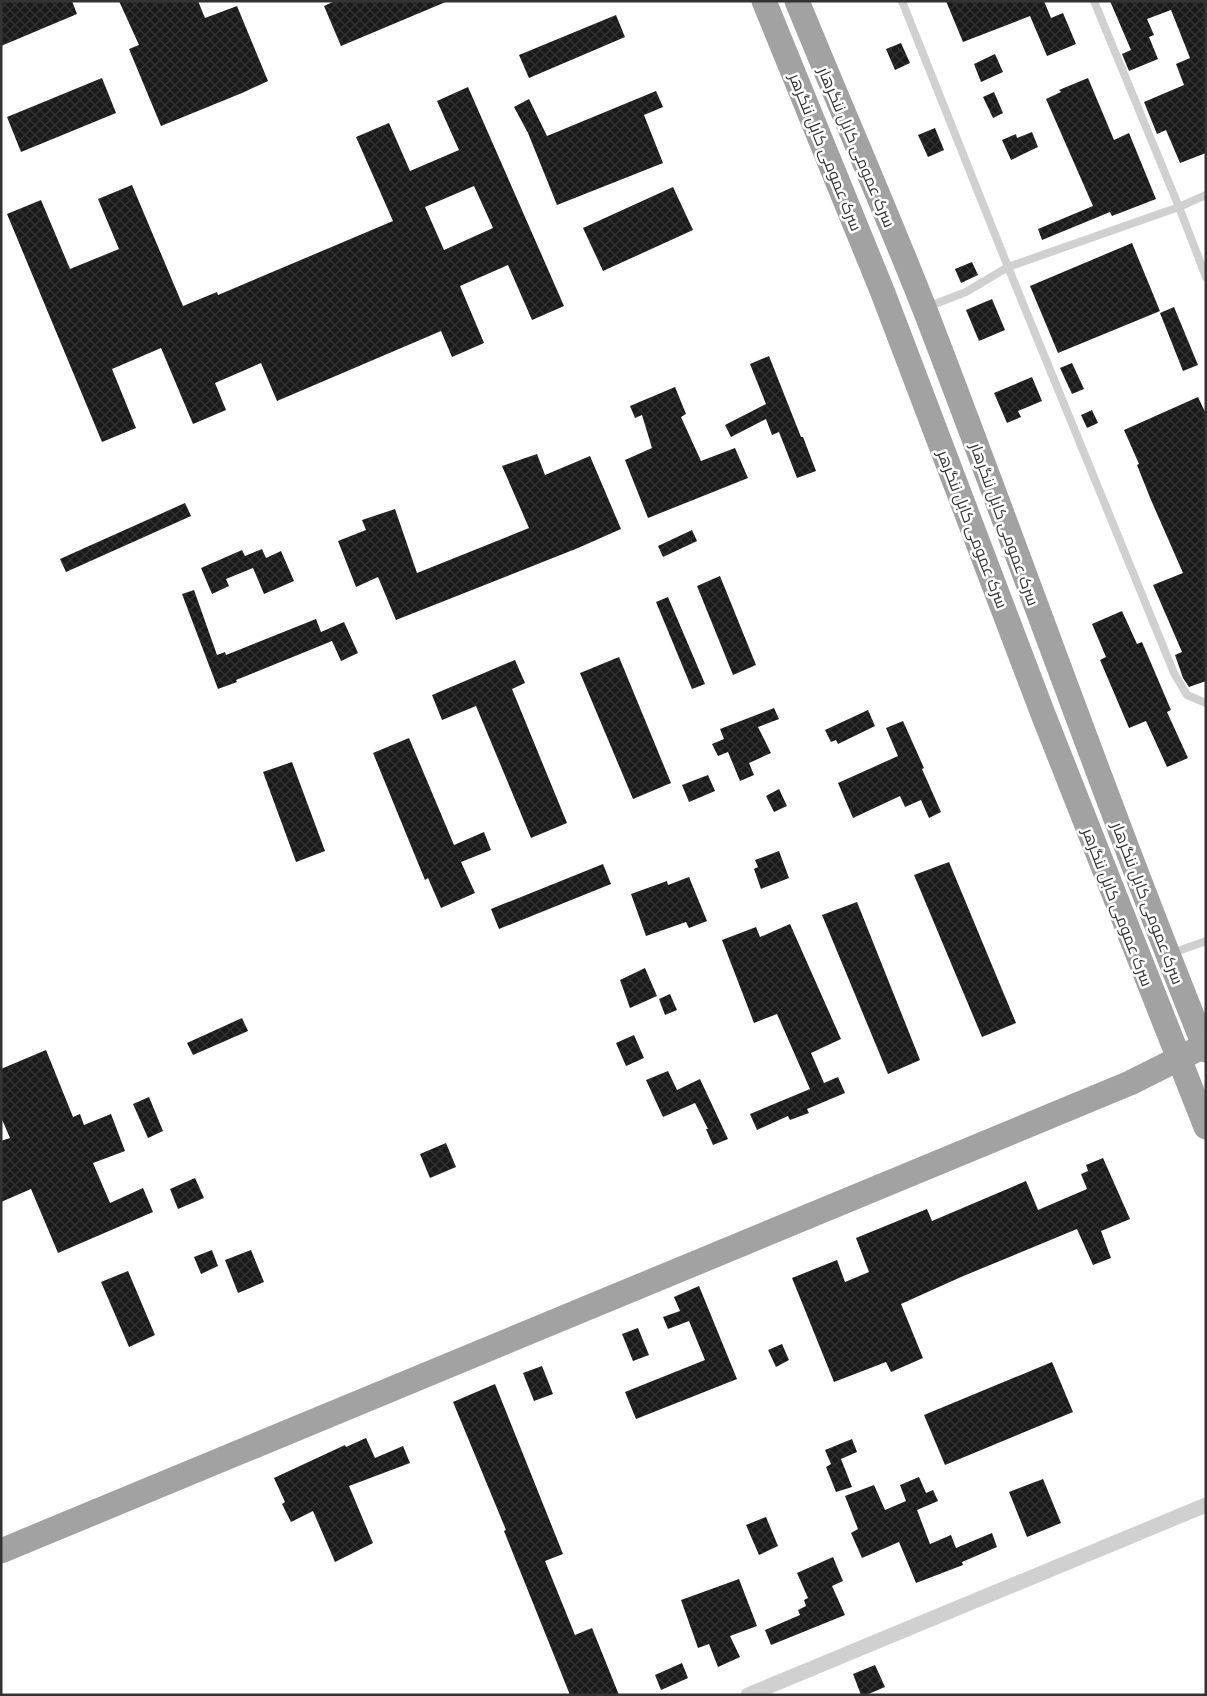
<svg xmlns="http://www.w3.org/2000/svg" width="1207" height="1696" font-family="'Roboto Condensed',Cairo,sans-serif">
	<style>
		.building { fill: url(#building-cross-hatch); fill-rule: evenodd }
		.lines { fill: none; stroke-linecap: round; stroke-linejoin: round }
		.service { stroke: #d0d0d0; stroke-width: 8 }
		.minor { stroke: #d0d0d0; stroke-width: 15 }
		.trunk { stroke: #a2a2a2; stroke-width: 25 }
		.labels { text-anchor: middle; stroke-width: 5; stroke-linejoin: round; paint-order: stroke }
		.street-label { font-size: 16px; fill: #333; stroke: #fff }
	</style>
	<defs>
		<pattern id="building-cross-hatch" width="8" height="8" patternUnits="userSpaceOnUse" patternTransform="scale(1.25)"><rect width="8" height="8" fill="#1a1a1a"/><path d="M0 0l8 8M0 8l8-8" fill="none" stroke="#333"/></pattern>
	</defs>
	<rect width="100%" height="100%" fill="#fff"/>
	<g class="building">
		<polygon points="1,1 72,1 77,14 1,46"/>
		<polygon points="119,1 198,1 205,18 237,6 268,81 242,93 161,126 129,49 139,45"/>
		<polygon points="335,1 448,1 341,46 324,6"/>
		<polygon points="946,1 1044,1 1051,18 1063,13 1076,44 1047,56 1030,16 963,42"/>
		<polygon points="1110,1 1206,1 1206,153 1180,163 1166,130 1157,134 1144,102 1184,85 1176,64 1190,58 1171,10 1147,19 1154,35 1149,37 1158,59 1129,71 1122,54 1131,50"/>
		<polygon points="616,15 625,37 529,78 519,55"/>
		<polygon points="901,43 910,63 895,70 886,49"/>
		<polygon points="995,54 1003,72 981,82 974,64"/>
		<polygon points="102,78 116,113 21,152 7,117"/>
		<polygon points="1088,78 1114,140 1129,133 1156,199 1112,216 1110,212 1042,240 1038,229 1093,206 1046,99 1061,92 1059,90"/>
		<path d="M 468,87 L 564,306 L 532,320 L 508,265 L 460,286 L 484,343 L 452,357 L 441,331 L 277,401 L 261,363 L 215,383 L 226,410 L 193,424 L 161,348 L 112,369 L 136,428 L 102,442 L 7,214 L 41,200 L 70,269 L 119,249 L 98,199 L 132,185 L 183,306 L 217,292 L 218,295 L 393,221 L 356,137 L 389,123 L 410,171 L 459,150 L 437,101 ZM 474,186 L 493,228 L 444,250 L 425,207 Z"/>
		<polygon points="656,91 663,107 644,115 663,163 557,205 528,133 514,107 529,99 547,136"/>
		<polygon points="994,92 1003,113 993,118 983,97"/>
		<polygon points="935,128 944,150 928,157 918,135"/>
		<polygon points="1032,132 1038,147 1011,160 1002,140 1016,134 1017,138"/>
		<polygon points="673,187 693,230 603,271 583,228"/>
		<polygon points="1132,243 1160,311 1058,353 1030,286"/>
		<polygon points="972,262 978,275 961,283 955,269"/>
		<polygon points="992,299 1005,330 979,341 966,310"/>
		<polygon points="1174,307 1198,365 1183,371 1160,313"/>
		<polygon points="769,356 801,437 803,437 816,471 797,478 779,432 772,435 766,419 731,437 725,425 766,404 750,364"/>
		<polygon points="1072,363 1084,389 1072,394 1060,368"/>
		<polygon points="1032,377 1042,401 1018,411 1021,417 1007,423 994,393"/>
		<polygon points="675,387 686,414 681,417 701,461 735,448 748,478 648,518 625,460 652,448 642,415 635,418 630,406"/>
		<polygon points="1198,397 1206,414 1206,681 1189,687 1183,678 1175,655 1182,652 1153,585 1183,573 1151,500 1137,465 1139,464 1124,430"/>
		<polygon points="1092,410 1098,423 1087,428 1081,415"/>
		<polygon points="537,454 545,475 590,456 621,529 578,548 396,620 378,577 356,587 338,541 366,530 362,520 395,509 417,573 529,528 502,466"/>
		<polygon points="185,503 191,516 66,572 60,559"/>
		<polygon points="692,530 697,541 663,557 658,546"/>
		<polygon points="262,549 266,558 281,551 294,581 264,594 253,568 226,579 229,586 212,594 201,568 242,550 245,556"/>
		<polygon points="720,576 756,665 733,675 697,586"/>
		<polygon points="194,590 217,655 225,652 226,655 316,619 321,632 344,622 358,653 341,661 332,641 236,680 237,682 218,689 182,594"/>
		<polygon points="668,597 705,684 692,689 656,602"/>
		<polygon points="1122,611 1137,644 1142,642 1171,710 1167,712 1188,758 1167,767 1146,721 1129,728 1100,660 1106,657 1092,624"/>
		<polygon points="619,657 671,783 633,799 580,673"/>
		<polygon points="515,660 525,683 512,689 567,823 531,838 476,706 442,720 432,695"/>
		<polygon points="774,708 779,719 758,727 771,753 749,763 754,775 740,781 728,752 718,756 712,744 724,739 720,729"/>
		<polygon points="868,710 875,726 838,744 836,740 831,742 825,730"/>
		<polygon points="903,721 924,768 922,769 941,812 929,818 921,800 905,807 900,796 853,818 838,783 898,756 886,728"/>
		<polygon points="409,738 454,845 484,832 491,850 461,862 475,893 441,908 428,878 425,880 373,753"/>
		<polygon points="292,762 325,851 296,862 263,772"/>
		<polygon points="708,775 715,791 689,802 682,785"/>
		<polygon points="779,789 787,806 774,812 766,796"/>
		<polygon points="779,851 789,878 761,889 754,869 758,867 755,860"/>
		<polygon points="949,862 1016,1023 982,1037 914,875"/>
		<polygon points="603,864 611,884 499,929 491,909"/>
		<polygon points="689,877 707,921 689,928 686,922 646,936 631,894 667,881 668,885"/>
		<polygon points="857,902 920,1060 888,1074 822,915"/>
		<polygon points="790,924 841,1039 811,1053 824,1083 838,1077 845,1093 807,1109 809,1113 790,1120 788,1116 757,1130 750,1114 810,1089 777,1014 754,1023 722,940 756,927 760,937"/>
		<polygon points="645,968 657,996 630,1008 620,980"/>
		<polygon points="670,994 677,1010 665,1015 659,999"/>
		<polygon points="242,1018 248,1031 193,1055 187,1043"/>
		<polygon points="634,1035 644,1058 626,1066 616,1043"/>
		<polygon points="46,1050 73,1117 80,1114 84,1125 111,1114 125,1151 93,1163 110,1203 143,1188 153,1212 58,1253 31,1189 1,1202 1,1141 10,1138 1,1117 1,1069"/>
		<polygon points="668,1071 677,1090 700,1079 728,1139 713,1145 706,1129 708,1129 695,1103 663,1117 646,1080"/>
		<polygon points="149,1097 163,1131 148,1138 133,1104"/>
		<polygon points="446,1143 456,1167 430,1178 420,1154"/>
		<polygon points="1103,1158 1130,1219 1101,1231 1111,1258 1093,1265 1077,1229 961,1277 901,1304 923,1358 891,1372 886,1362 834,1382 792,1278 837,1260 845,1282 869,1272 856,1238 927,1209 932,1221 1026,1181 1038,1210 1087,1189 1081,1174 1088,1171 1086,1165"/>
		<polygon points="195,1178 204,1198 178,1209 170,1189"/>
		<polygon points="212,1250 218,1266 201,1274 194,1257"/>
		<polygon points="251,1250 264,1282 238,1293 225,1260"/>
		<polygon points="128,1271 155,1335 129,1347 101,1282"/>
		<polygon points="699,1286 737,1379 636,1419 625,1392 705,1360 689,1321 668,1329 663,1317 680,1311 674,1297"/>
		<polygon points="638,1328 649,1355 633,1361 622,1334"/>
		<polygon points="782,1344 789,1360 776,1367 768,1350"/>
		<polygon points="1052,1362 1073,1412 945,1465 924,1415"/>
		<polygon points="542,1366 553,1394 534,1401 523,1373"/>
		<polygon points="495,1384 563,1554 545,1561 575,1635 592,1628 619,1695 570,1695 504,1531 506,1530 453,1402"/>
		<polygon points="366,1438 375,1458 403,1446 410,1463 349,1486 373,1543 335,1562 313,1511 291,1522 282,1504 285,1502 274,1478 345,1445 346,1447"/>
		<polygon points="852,1439 857,1452 841,1459 852,1487 836,1492 826,1467 831,1464 825,1450"/>
		<polygon points="919,1477 926,1493 933,1490 938,1501 917,1510 930,1544 951,1535 956,1548 992,1533 997,1547 962,1562 963,1565 916,1583 899,1542 862,1558 851,1533 858,1529 845,1496 874,1485 885,1510 906,1501 900,1485"/>
		<polygon points="1043,1479 1061,1523 1027,1537 1009,1492"/>
		<polygon points="766,1517 778,1546 759,1555 746,1525"/>
		<polygon points="833,1557 843,1581 832,1586 845,1615 771,1645 765,1630 800,1615 798,1610 806,1606 804,1600 808,1598 797,1573"/>
		<polygon points="739,1579 757,1626 730,1636 740,1657 718,1667 709,1644 698,1648 681,1600"/>
		<polygon points="682,1663 688,1678 661,1690 655,1675"/>
		<polygon points="875,1665 885,1687 866,1695 861,1695 853,1674"/>
	</g>
	<g class="lines">
		<g class="service">
			<polyline points="902,1 1008,267 1174,673 1187,695 1206,703"/>
			<polyline points="1094,1 1179,207 1206,277"/>
			<polyline points="927,307 966,292 1008,267 1179,207 1206,195"/>
			<polyline points="1172,953 1206,941"/>
		</g>
		<polyline class="minor" points="748,1695 1206,1505"/>
		<g class="trunk">
			<polyline points="764,1 883,293 1043,714 1206,1127"/>
			<path d="M 797,1 C 839,104 884,206 925,310 C 1020,556 1107,805 1206,1050"/>
			<polyline points="1,1551 1130,1083 1204,1046"/>
		</g>
	</g>
	<g class="labels">
		<g class="street-label">
			<text transform="translate(857 147) rotate(67)" y="6">سرک عمومی کابل ننگرهار</text>
			<text transform="translate(826 152) rotate(68)" y="6">سرک عمومی کابل ننگرهر</text>
			<text transform="translate(1005 524) rotate(70)" y="6">سرک عمومی کابل ننگرهار</text>
			<text transform="translate(973 529) rotate(69)" y="6">سرک عمومی کابل ننگرهر</text>
			<text transform="translate(1148 903) rotate(69)" y="6">سرک عمومی کابل ننگرهار</text>
			<text transform="translate(1118 907) rotate(69)" y="6">سرک عمومی کابل ننگرهر</text>
		</g>
	</g>
	<rect width="1207" height="1696" fill="none" stroke="#333333" stroke-width="5"/>
</svg>
